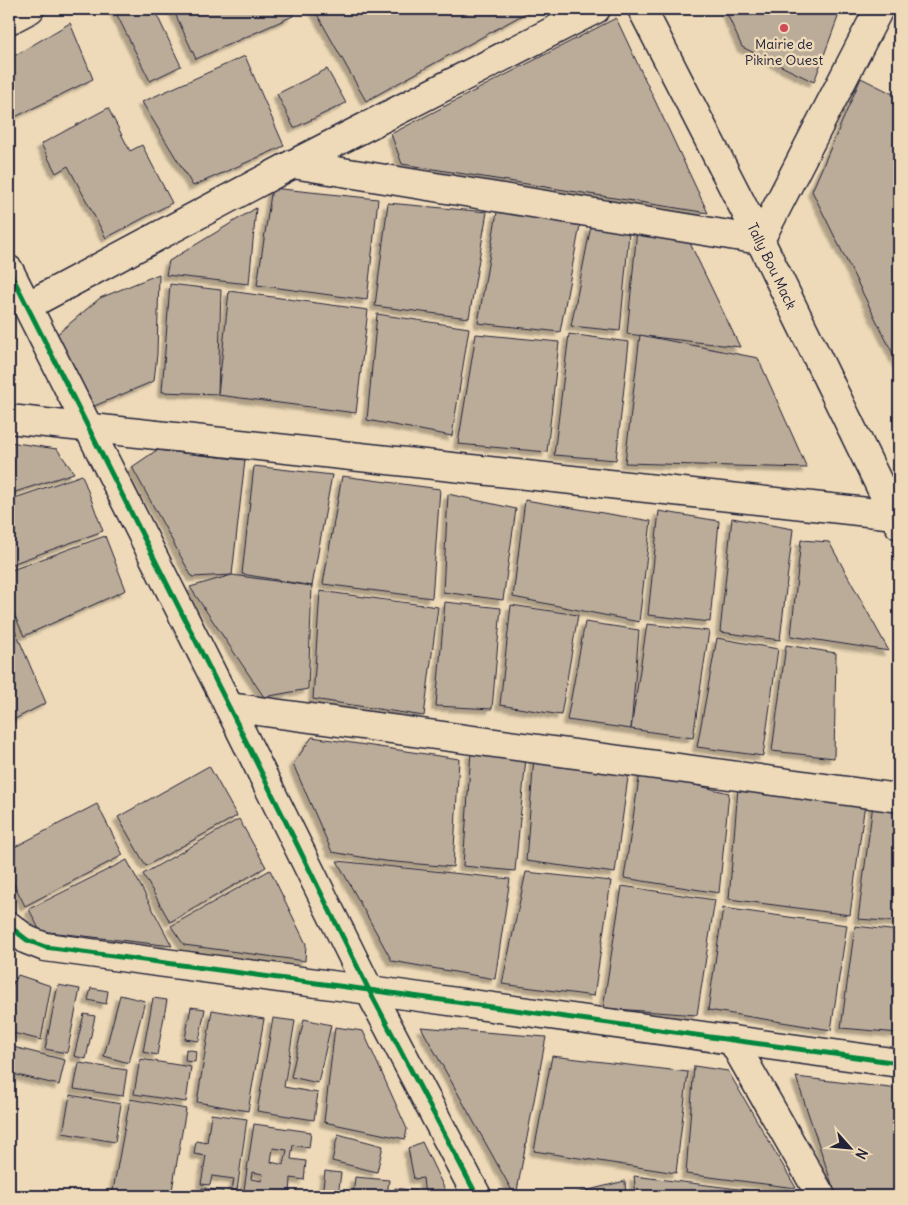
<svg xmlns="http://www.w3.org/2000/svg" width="908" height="1205" font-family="Delius,sans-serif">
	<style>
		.building { fill: #bbac99; stroke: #22223b; fill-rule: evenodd; filter: url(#shadow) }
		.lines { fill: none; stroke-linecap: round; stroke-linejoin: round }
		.street-casing { stroke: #22223b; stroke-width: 31 }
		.street { stroke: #eedab8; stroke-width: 28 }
		.cycleway-casing { stroke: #eedab8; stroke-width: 8 }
		.cycleway { stroke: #00873e; stroke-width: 5 }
		.poi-dot { fill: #d1495b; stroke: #eedab8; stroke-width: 2 }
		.labels { text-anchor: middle; stroke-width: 5; stroke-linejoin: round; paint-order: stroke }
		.poi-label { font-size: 14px; fill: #22223b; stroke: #eedab8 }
		.street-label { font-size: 14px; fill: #22223b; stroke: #eedab8 }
	</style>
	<defs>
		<filter id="shadow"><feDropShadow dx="-4.5" dy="4.5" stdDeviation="1" flood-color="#0004"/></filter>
	</defs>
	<rect width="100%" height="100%" fill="#eedab8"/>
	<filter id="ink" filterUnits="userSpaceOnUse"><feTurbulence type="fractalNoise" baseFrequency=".02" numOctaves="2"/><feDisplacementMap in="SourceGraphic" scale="10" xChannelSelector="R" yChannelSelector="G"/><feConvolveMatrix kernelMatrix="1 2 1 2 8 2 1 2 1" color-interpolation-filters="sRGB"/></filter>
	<g filter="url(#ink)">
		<g class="building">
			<polygon points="114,9 154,9 181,66 150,81"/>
			<polygon points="173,9 289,9 293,16 196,59"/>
			<polygon points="314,9 533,9 366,101"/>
			<polygon points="725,9 841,9 814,82 742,47"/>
			<polygon points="616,18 708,213 402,164 391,134"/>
			<polygon points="70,23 93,79 9,120 9,59"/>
			<polygon points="245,56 284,146 193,186 142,102"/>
			<polygon points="327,69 346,103 294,128 277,94"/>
			<polygon points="861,78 899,97 899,366 812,191"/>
			<polygon points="108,108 130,151 142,145 172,203 106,238 68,166 56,173 41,144"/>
			<polygon points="272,188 378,199 367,300 257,285"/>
			<polygon points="388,203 487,212 469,318 375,306"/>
			<polygon points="256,208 249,284 166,275 169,261"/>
			<polygon points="497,212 581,220 560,332 478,323"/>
			<polygon points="591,226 629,233 620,331 571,326"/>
			<polygon points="637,229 687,237 740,347 627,334"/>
			<polygon points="159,274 157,354 154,381 92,407 55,336 100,298"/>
			<polygon points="170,284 221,290 218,394 162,392"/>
			<polygon points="229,291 368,310 356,413 218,395"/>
			<polygon points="377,314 469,328 452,436 367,420"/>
			<polygon points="476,334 559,342 547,452 458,444"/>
			<polygon points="569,334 629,342 616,460 554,455"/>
			<polygon points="640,335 758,358 807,468 625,463"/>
			<polygon points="9,365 16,381 9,381"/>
			<polygon points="9,442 57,449 74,473 9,494"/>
			<polygon points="157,450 245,460 232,575 192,577 132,467"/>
			<polygon points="254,466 332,475 312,586 242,574"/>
			<polygon points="82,475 103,531 9,565 9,500"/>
			<polygon points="342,476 440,489 432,598 323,584"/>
			<polygon points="448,494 516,509 503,600 443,592"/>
			<polygon points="525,500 651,521 639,622 513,597"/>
			<polygon points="659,511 719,521 710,622 648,615"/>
			<polygon points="732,518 793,529 780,640 720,632"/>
			<polygon points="105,536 126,590 24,636 9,603 9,571"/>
			<polygon points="801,540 829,542 889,651 791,636"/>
			<polygon points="232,575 312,586 308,689 264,697 190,587"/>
			<polygon points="320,591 438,607 424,716 313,699"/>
			<polygon points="445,602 501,608 492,709 436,706"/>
			<polygon points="511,605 578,615 561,715 500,705"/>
			<polygon points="585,622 639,630 631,729 567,720"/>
			<polygon points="647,624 709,631 693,738 631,729"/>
			<polygon points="15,630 46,703 9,722 9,633"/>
			<polygon points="717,638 778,649 763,756 697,747"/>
			<polygon points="786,645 836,653 834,758 772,751"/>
			<polygon points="312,737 459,759 453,867 384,861 332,852 293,764"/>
			<polygon points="471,752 526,758 515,871 463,866"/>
			<polygon points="534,757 629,770 615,873 526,861"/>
			<polygon points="209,766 237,816 146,866 118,817"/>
			<polygon points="640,772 729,793 719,893 624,878"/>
			<polygon points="738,788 865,803 850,915 729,899"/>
			<polygon points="97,804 123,855 25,906 9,874 9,850"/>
			<polygon points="873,804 899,808 899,922 858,919"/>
			<polygon points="239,819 266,867 170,922 143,874"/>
			<polygon points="127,860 172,946 40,931 29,909"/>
			<polygon points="337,861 510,879 495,979 392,961"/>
			<polygon points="270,870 306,944 305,961 184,945 171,926"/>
			<polygon points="526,872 611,881 594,996 502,984"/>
			<polygon points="622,886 715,900 697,1015 603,1008"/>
			<polygon points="723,908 847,925 831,1030 708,1010"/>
			<polygon points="855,926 899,931 899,1033 841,1028"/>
			<polygon points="18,975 51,986 41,1040 9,1032 9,990"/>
			<polygon points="58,985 80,989 67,1053 45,1049"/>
			<polygon points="91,988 108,991 106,1004 88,1000"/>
			<polygon points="120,995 145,1001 129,1063 104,1056"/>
			<polygon points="153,998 167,1000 157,1055 143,1052"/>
			<polygon points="191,1007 205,1009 199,1041 185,1039"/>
			<polygon points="212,1010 264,1019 248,1111 197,1102"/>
			<polygon points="84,1014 95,1016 86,1059 74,1056"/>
			<polygon points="273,1018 295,1021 284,1087 318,1093 314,1120 257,1111"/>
			<polygon points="304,1019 331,1025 318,1083 291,1077"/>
			<polygon points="335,1027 363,1031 407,1129 405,1139 324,1122"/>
			<polygon points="421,1027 546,1037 516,1196 515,1196"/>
			<polygon points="9,1046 65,1060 59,1085 9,1073"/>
			<polygon points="186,1049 196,1051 195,1062 185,1061"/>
			<polygon points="552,1056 688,1072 676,1173 534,1151"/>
			<polygon points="140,1059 191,1067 186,1102 134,1094"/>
			<polygon points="79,1063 127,1070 123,1096 74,1089"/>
			<polygon points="694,1066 728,1071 796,1188 686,1174"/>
			<polygon points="796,1077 899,1089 899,1196 861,1196 835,1193"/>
			<polygon points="70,1095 121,1104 115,1142 63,1133"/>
			<polygon points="130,1099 186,1109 171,1196 112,1196"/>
			<polygon points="211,1114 247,1119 237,1191 232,1190 234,1179 212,1176 210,1185 201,1184 206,1156 194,1154 196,1141 207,1143"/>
			<path d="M 254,1124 L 311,1132 L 309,1148 L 293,1145 L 291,1159 L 306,1161 L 304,1180 L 291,1178 L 290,1196 L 243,1196 ZM 273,1148 L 287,1150 L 284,1165 L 271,1162 ZM 252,1172 L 263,1174 L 262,1181 L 251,1179 Z"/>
			<polygon points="338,1134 383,1146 377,1172 332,1161"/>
			<polygon points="422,1142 448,1196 425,1196 423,1178 414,1179 408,1148"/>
			<polygon points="325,1171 341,1173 338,1196 322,1196"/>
			<polygon points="634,1176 795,1196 636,1196"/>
			<polygon points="355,1177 389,1180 387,1196 353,1196"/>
			<polygon points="625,1181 626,1196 565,1196"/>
			<polygon points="202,1188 223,1191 222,1196 187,1196 187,1194 201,1196"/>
			<polygon points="395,1188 417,1191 416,1196 394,1196"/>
		</g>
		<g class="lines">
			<g class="street-casing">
				<g id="street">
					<polyline points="642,9 760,240 899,525"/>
					<polyline points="9,20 30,9"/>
					<polyline points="293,164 760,240 879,9"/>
					<polyline points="9,270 229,707 369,990 477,1196"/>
					<polyline points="27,306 293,164 596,9"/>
					<polyline points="9,419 895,515 899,507"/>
					<polyline points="229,707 899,798"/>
					<polyline points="9,926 27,940 45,947 369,990 899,1063"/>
					<polyline points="732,1040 821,1196"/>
				</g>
			</g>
			<use href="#street" class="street"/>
			<g class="cycleway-casing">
				<g id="cycleway">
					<polyline points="9,270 229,707 369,990 477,1196"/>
					<polyline points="9,926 27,940 45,947 369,990 899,1063"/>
				</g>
			</g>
			<use href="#cycleway" class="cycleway"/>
		</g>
	</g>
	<circle class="poi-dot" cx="784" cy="28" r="5"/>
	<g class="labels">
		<g class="poi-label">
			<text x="784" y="49">Mairie de<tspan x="784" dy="16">Pikine Ouest</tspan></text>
		</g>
		<g class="street-label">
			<text transform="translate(772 266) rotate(64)" y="5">Tally Bou Mack</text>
		</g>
	</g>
	<rect width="908" height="1205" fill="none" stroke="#eedab8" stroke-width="30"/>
	<rect x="15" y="15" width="878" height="1175" fill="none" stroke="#22223b" stroke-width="2" filter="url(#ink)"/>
	<g transform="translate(850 1148) rotate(117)" stroke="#eedab8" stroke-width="4" paint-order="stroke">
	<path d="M0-4L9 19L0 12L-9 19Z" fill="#22223b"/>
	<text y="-8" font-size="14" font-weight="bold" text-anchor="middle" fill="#22223b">N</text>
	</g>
</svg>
